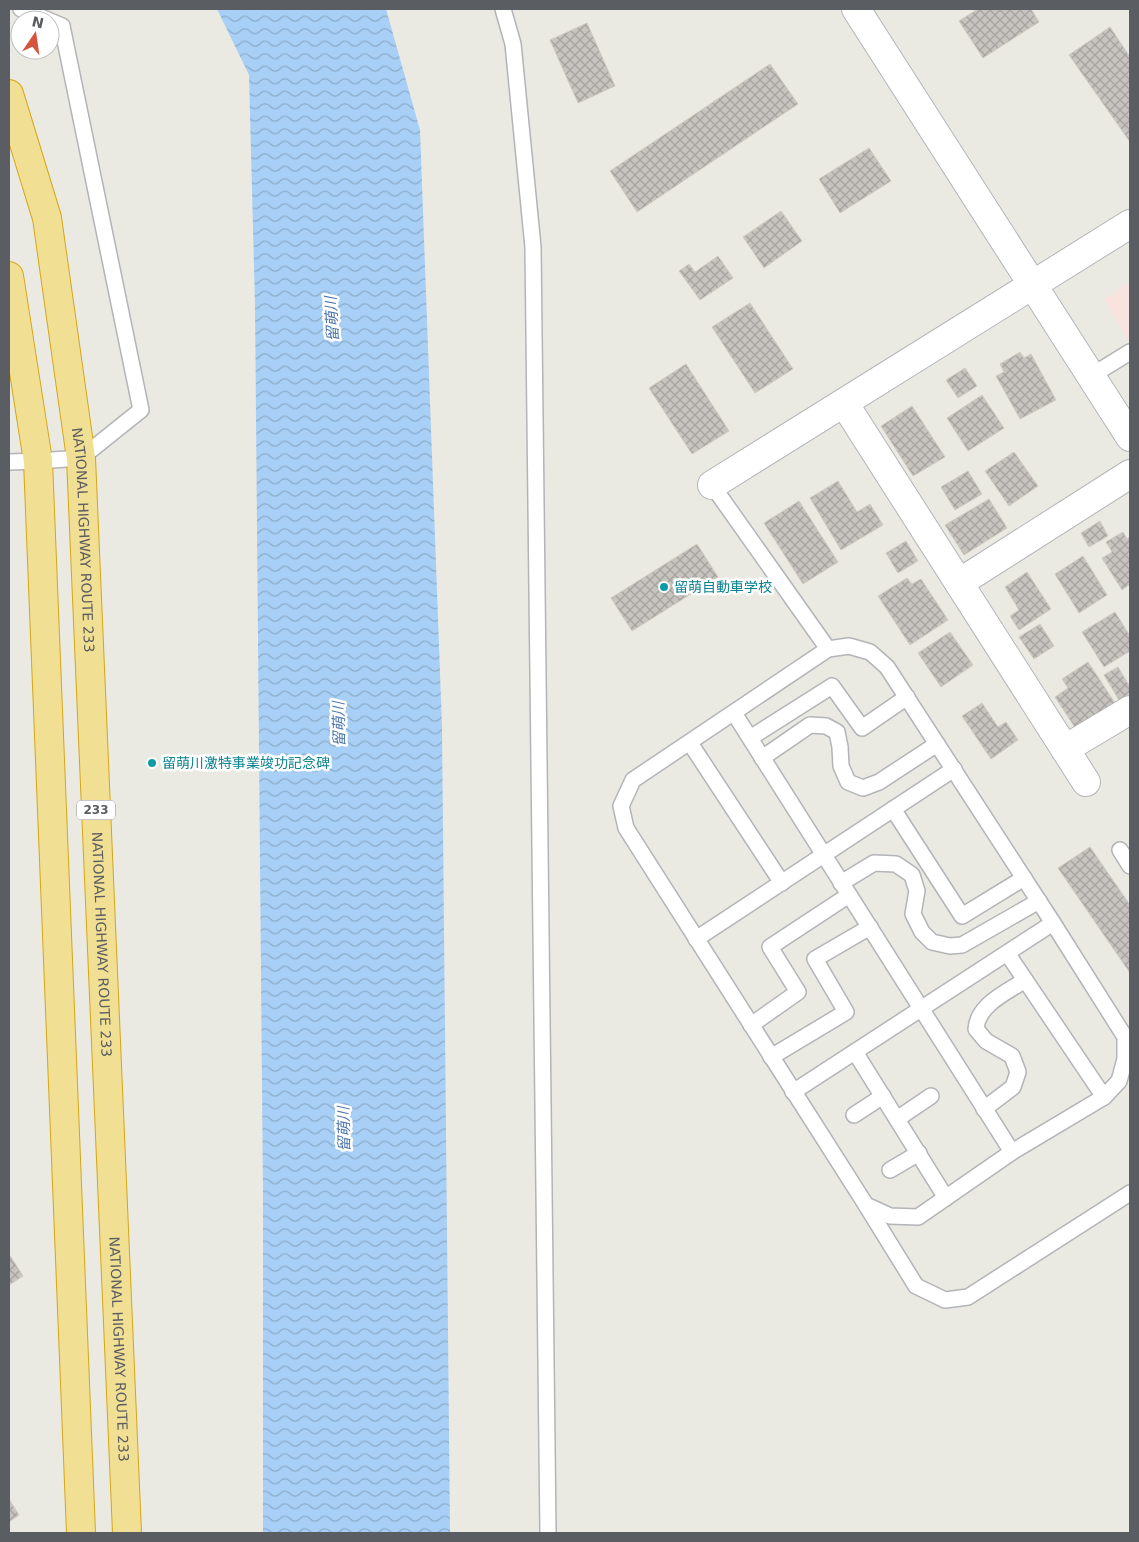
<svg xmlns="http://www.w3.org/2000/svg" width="1139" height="1542" font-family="'DejaVu Sans','Noto Sans JP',sans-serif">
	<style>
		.medical { fill: #f8e3df }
		.water { fill: url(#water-waves) }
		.building { fill: url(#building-cross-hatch); stroke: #cfccc1 }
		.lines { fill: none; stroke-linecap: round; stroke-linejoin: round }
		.lane-casing { stroke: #b2b4b8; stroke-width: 18 }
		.street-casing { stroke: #b2b4b8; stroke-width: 30 }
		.secondary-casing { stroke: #b1b4b8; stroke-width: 30 }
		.highway-casing { stroke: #d5a618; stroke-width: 30 }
		.lane { stroke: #fff; stroke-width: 15 }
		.street { stroke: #fff; stroke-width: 28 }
		.secondary { stroke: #fff; stroke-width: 28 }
		.highway { stroke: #f1df94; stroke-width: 28 }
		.culture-dot { fill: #0f9aa8; stroke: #fff; stroke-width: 2 }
		.labels { text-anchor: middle; stroke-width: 5; stroke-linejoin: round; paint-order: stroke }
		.shield { fill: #fff; stroke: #8c8e90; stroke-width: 1 }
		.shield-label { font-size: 12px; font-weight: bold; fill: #5a5d61 }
		.street-label { font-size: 14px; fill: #5a5d61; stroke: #fff }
		.culture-label { font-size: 14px; fill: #0d838f; stroke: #fff; text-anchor: start }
		.water-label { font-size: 15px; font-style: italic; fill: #4b75ad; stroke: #fff }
	</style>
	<defs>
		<pattern id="water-waves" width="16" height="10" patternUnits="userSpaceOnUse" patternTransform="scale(1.25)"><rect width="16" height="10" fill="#a8cff5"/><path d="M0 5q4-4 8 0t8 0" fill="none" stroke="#8cabca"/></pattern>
		<pattern id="building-cross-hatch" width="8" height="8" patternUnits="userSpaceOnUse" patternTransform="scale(1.25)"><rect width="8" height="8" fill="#c7c4bf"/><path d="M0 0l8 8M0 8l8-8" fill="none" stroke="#a5a29f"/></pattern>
	</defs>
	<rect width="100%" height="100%" fill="#ebeae2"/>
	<polygon class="medical" points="1130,282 1130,343 1104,299"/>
	<polygon class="water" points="217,9 386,9 420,130 442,727 450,1533 263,1533 263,1195 255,305 249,75"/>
	<g class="building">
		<polygon points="978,9 1031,9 1039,22 983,58 959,21"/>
		<polygon points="587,23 615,86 578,103 550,40"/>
		<polygon points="1110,27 1130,57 1130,142 1069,55"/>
		<polygon points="770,64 798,104 637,212 610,171"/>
		<polygon points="869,148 891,181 840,213 819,179"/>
		<polygon points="781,211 802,241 764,268 743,237"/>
		<polygon points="718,256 733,278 700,300 679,271 689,264 695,272"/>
		<polygon points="750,303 793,369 755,393 712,327"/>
		<polygon points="1020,352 1024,358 1031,354 1056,400 1020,419 996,376 1004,372 1000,364"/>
		<polygon points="686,364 729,431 692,454 649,388"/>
		<polygon points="965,368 977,386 958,398 946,380"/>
		<polygon points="982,395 1004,428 968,451 947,418"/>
		<polygon points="912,406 945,457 913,476 881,426"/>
		<polygon points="1014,452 1038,486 1009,506 985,471"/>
		<polygon points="968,471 982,494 955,510 941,487"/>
		<polygon points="838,481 857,512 870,504 883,525 841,550 810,498"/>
		<polygon points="989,499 1007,528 964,555 945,525"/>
		<polygon points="799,501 838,562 803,584 764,523"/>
		<polygon points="1100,521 1108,536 1089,547 1081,533"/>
		<polygon points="1123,532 1127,539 1130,537 1130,584 1122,590 1102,558 1112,552 1106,542"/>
		<polygon points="906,541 918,561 898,573 886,553"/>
		<polygon points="697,544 718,577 632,631 611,598"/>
		<polygon points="1083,556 1107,595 1079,613 1055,574"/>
		<polygon points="1027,572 1051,609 1019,630 1010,616 1019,610 1005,587"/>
		<polygon points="907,578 912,584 921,579 948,620 910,645 878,596"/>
		<polygon points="1115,612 1130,636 1130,651 1104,667 1082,632"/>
		<polygon points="1040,624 1054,646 1034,659 1019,637"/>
		<polygon points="950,632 973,665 941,687 918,653"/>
		<polygon points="1088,662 1115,703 1076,729 1055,697 1068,688 1062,679"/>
		<polygon points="1118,667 1130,687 1130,693 1119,700 1104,675"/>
		<polygon points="982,703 998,727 1006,722 1018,740 991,759 962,716"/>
		<polygon points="1090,847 1130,905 1130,973 1058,868"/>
		<polygon points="9,1254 23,1276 9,1285"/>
		<polygon points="9,1499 19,1515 9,1522"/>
	</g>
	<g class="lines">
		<g class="lane-casing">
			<g id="lane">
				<polyline points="21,9 48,20"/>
				<polyline points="503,9 513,44 533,247 548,1533"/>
				<polyline points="1091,376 1130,352"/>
				<polyline points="9,462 38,461 81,458 141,410 62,26 50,21"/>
				<polyline points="712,485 828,649"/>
				<polygon points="849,646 870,652 887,667 1053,923 1125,1037 1125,1059 1119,1081 1104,1097 1012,1152 918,1217 890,1216 866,1205 626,828 621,806 633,780 828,649"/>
				<polyline points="734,713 1012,1152"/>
				<polyline points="750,738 832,686 862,728 907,697"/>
				<polyline points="690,743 782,883"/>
				<polyline points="762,758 810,725 826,726 837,732 840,747 841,766 848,782 863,788 879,782 937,744"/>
				<polyline points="893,809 962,916 1024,878"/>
				<polyline points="1120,850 1130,866"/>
				<polyline points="841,883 874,863 896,864 912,875 917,891 913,914 922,932 932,942 950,946 962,945 1039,901"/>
				<polyline points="696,939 954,769"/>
				<polyline points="1007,953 1104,1097"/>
				<polyline points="751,1025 798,992 770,947 849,895"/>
				<polyline points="855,1052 946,1198"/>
				<polyline points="771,1057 846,1012 815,959 870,927"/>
				<polyline points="793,1092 1053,923"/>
				<path d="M 984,1109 L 1013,1087 L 1018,1072 L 1012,1056 L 986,1041 L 976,1029 C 978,1004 1006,993 1025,980"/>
				<polyline points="854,1115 883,1096"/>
				<polyline points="897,1119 931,1096"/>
				<polyline points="890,1170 919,1153"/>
				<polyline points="866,1205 916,1286 945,1300 968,1297 1130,1193"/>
			</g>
		</g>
		<g class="street-casing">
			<g id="street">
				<polyline points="844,403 1086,782"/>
				<polyline points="959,583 1130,474"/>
				<polyline points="1065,749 1130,710"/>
			</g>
		</g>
		<g class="secondary-casing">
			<g id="secondary">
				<polyline points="856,9 1130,437"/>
				<polyline points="712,485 1130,224"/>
			</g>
		</g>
		<g class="highway-casing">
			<g id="highway">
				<path id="s1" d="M 9,94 L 47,218 L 81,458 L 127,1533"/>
				<polyline points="9,276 38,461 81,1533"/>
			</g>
		</g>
		<use href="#lane" class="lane"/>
		<use href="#street" class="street"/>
		<use href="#secondary" class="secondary"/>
		<use href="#highway" class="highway"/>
	</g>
	<g class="culture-dot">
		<circle cx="664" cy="587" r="5"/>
		<circle cx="152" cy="763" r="5"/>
	</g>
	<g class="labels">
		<rect class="shield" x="77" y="800.5" width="38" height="19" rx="4"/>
		<g class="shield-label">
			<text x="96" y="814">233</text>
		</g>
		<g class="street-label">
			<text dy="5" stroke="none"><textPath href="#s1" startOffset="454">NATIONAL HIGHWAY ROUTE 233</textPath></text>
			<text dy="5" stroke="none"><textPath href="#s1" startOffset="859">NATIONAL HIGHWAY ROUTE 233</textPath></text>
			<text dy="5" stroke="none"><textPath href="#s1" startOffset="1264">NATIONAL HIGHWAY ROUTE 233</textPath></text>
		</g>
		<g class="culture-label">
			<text x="674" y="592">留萌自動車学校</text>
			<text x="162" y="768">留萌川激特事業竣功記念碑</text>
		</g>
		<g class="water-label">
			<text transform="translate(332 319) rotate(-93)" y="5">留萌川</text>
			<text transform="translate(339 724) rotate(-91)" y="5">留萌川</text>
			<text transform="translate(344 1129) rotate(-91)" y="5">留萌川</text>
		</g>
	</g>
	<rect width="1139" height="1542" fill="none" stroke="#5a5d61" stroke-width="20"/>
	<g transform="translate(35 35) rotate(13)"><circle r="24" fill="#ffffff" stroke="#bdbec0"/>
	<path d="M0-4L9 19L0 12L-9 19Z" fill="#d5543e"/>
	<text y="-8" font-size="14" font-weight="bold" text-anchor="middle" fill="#5a5d61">N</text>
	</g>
</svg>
